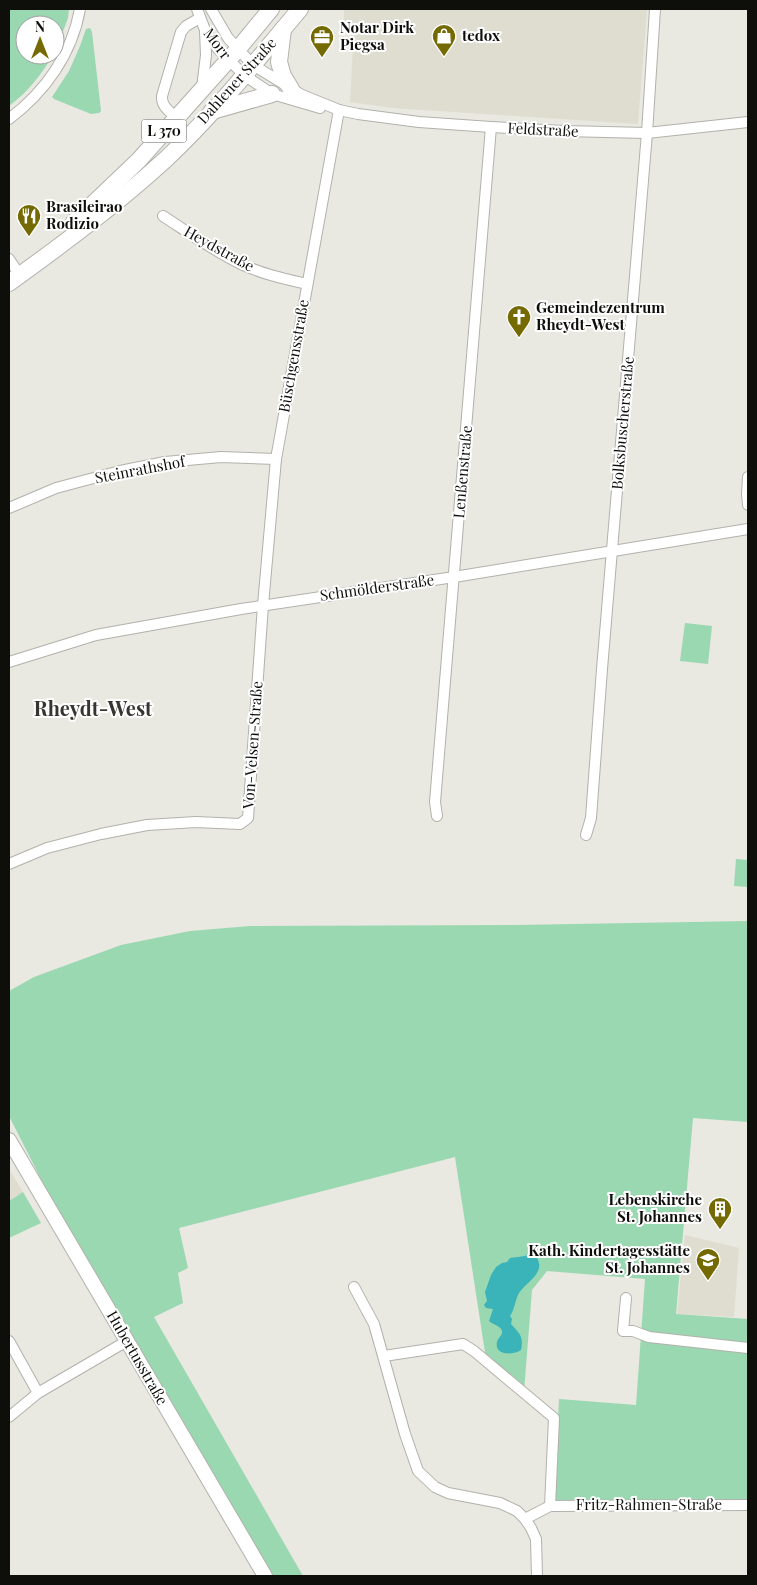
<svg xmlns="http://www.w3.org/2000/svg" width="757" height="1585" font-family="'Playfair Display',serif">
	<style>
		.built { fill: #dfddcf }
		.green { fill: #9ad8b2 }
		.water { fill: #3ab3b9 }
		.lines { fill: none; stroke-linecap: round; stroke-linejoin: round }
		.street-casing { stroke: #b2b1ab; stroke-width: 12 }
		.secondary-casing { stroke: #b2b1ab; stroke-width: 16 }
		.primary-casing { stroke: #b2b1ab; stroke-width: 18 }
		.street { stroke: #fff; stroke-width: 10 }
		.secondary { stroke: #fff; stroke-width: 14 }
		.primary { stroke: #fff; stroke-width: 16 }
		.labels { text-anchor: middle; stroke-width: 4; stroke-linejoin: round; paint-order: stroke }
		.shield { fill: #fff; stroke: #565654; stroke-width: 1 }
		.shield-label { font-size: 14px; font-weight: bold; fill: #0e0e0b }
		.poi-label { font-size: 15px; font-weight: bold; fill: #0e0e0b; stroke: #fff; text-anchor: start }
		.street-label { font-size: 15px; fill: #0e0e0b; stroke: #fff }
		.district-label { font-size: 20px; font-weight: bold; fill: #36352f; stroke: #fff }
	</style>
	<rect width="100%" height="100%" fill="#e9e8e1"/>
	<g class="built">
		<polygon points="344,9 647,9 638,124 393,108 350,102 354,28 344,23"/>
		<polygon points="9,1169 23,1192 9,1201"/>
		<polygon points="685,1235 739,1248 734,1317 677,1314"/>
	</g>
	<g class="green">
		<path d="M 9,9 L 69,9 L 68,18 L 55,53 L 55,25 L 25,25 L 25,55 L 53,55 C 41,75 28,92 9,106 Z"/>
		<polygon points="90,28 92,32 101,111 99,113 91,114 54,99 52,97 69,71 80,46 86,29"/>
		<polygon points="685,623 712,626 708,664 680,661"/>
		<polygon points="736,859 748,860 748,887 734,886"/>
		<polygon points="748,921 748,1122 693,1118 676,1314 748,1319 748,1502 554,1501 559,1399 636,1405 645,1279 547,1271 532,1290 524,1392 486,1359 455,1157 179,1228 188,1268 178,1273 183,1303 154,1317 303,1576 271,1576 133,1337 91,1270 46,1189 9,1116 9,991 34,977 121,945 190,931 250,926 516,925"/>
		<polygon points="23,1192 41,1223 9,1238 9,1201"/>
	</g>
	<path class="water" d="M 529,1253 L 534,1253 C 549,1272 528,1280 519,1293 C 515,1300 515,1309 510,1316 L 512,1319 L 511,1324 C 519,1333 524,1336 521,1350 C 514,1355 494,1356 497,1342 C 498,1338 503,1335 502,1331 C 501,1326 492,1324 489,1321 L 493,1309 L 486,1308 L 484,1305 L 487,1301 L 485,1292 L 491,1275 L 496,1267 L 502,1263 L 507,1262 L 510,1258 L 525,1256 Z"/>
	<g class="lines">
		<g class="street-casing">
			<g id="street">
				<polyline points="197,9 205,30 218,49 244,75 272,94 320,108"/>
				<polyline points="211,9 228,38 253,65 302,95 339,110 358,114 419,122 491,127 564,131 647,133 748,122"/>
				<polyline points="202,88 206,55 205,31"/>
				<path d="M 176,117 C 169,111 161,106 162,96 L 181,32 L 186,26 L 200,18"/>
				<path d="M 9,119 C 45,92 72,54 80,9"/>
				<path d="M 163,216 C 189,233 214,251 241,264 C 262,274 285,279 307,284"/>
				<polyline points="9,259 15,268"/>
				<polyline points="748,477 747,494 748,505"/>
				<polyline points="9,508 56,488 120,471 165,462 221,457 276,459"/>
				<polyline points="9,662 96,635 241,609 454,577 748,529"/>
				<polyline points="437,816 435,802 491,127"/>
				<polyline points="586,835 591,818 602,669 647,133 655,9"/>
				<polyline points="9,864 47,848 101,834 147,825 196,822 240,824 248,818 263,605 276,459 339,110"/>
				<polyline points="354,1287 374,1324 405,1434 418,1471 435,1487 448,1493 500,1503 517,1511 525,1519 531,1528 536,1539 537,1576"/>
				<polyline points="626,1298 623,1331 633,1331 649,1337 748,1348"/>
				<polyline points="9,1341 38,1393"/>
				<polyline points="384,1356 463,1344 474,1351 554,1418 550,1506 525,1519"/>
				<polyline points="9,1417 38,1393 127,1341"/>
				<polyline points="550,1506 748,1505"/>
			</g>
		</g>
		<g class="secondary-casing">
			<polyline id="secondary" points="9,1140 265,1576"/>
		</g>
		<g class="primary-casing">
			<g id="primary">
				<polyline points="283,29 279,62 283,76 291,89"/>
				<polyline points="212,111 272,94"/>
				<polyline points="74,222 139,160 238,49 271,9"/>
				<path d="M 9,283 C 63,244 117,204 166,159 C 215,113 257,60 300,9"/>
			</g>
		</g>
		<use href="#street" class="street"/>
		<use href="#secondary" class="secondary"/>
		<use href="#primary" class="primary"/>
	</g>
	<defs>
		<g id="shop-pin" transform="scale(1.25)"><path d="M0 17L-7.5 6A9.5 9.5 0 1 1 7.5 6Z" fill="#746a01" stroke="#fff"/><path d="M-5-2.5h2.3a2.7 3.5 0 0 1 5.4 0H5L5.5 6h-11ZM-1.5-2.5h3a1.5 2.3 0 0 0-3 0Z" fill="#fff"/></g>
		<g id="office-pin" transform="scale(1.25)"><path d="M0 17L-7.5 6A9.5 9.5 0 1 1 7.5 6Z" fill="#746a01" stroke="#fff"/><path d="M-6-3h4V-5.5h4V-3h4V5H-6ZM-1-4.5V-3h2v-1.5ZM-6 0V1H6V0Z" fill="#fff"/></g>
		<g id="restaurant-pin" transform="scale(1.25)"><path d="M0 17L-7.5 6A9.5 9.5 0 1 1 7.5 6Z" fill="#746a01" stroke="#fff"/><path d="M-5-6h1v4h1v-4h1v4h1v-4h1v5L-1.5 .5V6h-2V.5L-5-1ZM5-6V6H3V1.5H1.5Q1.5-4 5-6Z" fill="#fff"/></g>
		<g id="church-pin" transform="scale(1.25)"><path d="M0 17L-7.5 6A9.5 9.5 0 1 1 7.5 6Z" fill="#746a01" stroke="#fff"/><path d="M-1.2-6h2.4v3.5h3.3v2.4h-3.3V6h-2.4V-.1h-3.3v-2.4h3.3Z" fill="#fff"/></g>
		<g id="building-pin" transform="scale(1.25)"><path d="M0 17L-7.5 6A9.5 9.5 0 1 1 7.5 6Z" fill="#746a01" stroke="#fff"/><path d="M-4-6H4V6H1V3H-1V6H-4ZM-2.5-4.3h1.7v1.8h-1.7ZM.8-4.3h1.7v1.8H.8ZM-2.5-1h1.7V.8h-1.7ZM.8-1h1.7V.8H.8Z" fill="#fff"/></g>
		<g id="school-pin" transform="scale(1.25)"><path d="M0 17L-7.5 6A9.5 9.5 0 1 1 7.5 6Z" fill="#746a01" stroke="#fff"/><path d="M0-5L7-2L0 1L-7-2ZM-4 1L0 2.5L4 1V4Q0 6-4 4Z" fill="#fff"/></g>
	</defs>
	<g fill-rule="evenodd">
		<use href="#shop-pin" x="444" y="36"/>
		<use href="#office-pin" x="322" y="37"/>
		<use href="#restaurant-pin" x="29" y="216"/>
		<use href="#church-pin" x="519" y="317"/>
		<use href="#building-pin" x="720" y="1209"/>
		<use href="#school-pin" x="708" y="1260"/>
	</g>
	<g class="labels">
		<rect class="shield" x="141.5" y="119.5" width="45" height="23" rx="4"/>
		<g class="shield-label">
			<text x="164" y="136">L 370</text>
		</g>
		<g class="poi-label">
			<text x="340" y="33">Notar Dirk<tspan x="340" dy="17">Piegsa</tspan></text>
			<text x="462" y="41">tedox</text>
			<text x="46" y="212">Brasileirao<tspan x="46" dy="17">Rodizio</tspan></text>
			<text x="536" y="313">Gemeindezentrum<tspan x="536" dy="17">Rheydt-West</tspan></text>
			<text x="702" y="1205" text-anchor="end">Lebenskirche<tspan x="702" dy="17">St. Johannes</tspan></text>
			<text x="690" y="1256" text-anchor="end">Kath. Kindertagesstätte<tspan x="690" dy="17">St. Johannes</tspan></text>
		</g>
		<g class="street-label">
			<text transform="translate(217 44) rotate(53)" y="5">Morr</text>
			<text transform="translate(237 81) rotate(-48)" y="5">Dahlener Straße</text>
			<text transform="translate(543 130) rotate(3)" y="5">Feldstraße</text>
			<text transform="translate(219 249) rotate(29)" y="5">Heydstraße</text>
			<text transform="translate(294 356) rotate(-80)" y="5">Büschgensstraße</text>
			<text transform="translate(623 423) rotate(-85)" y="5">Bolksbuscherstraße</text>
			<text transform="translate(140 470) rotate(-11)" y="5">Steinrathshof</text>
			<text transform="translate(463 472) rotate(-85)" y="5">Lenßenstraße</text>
			<text transform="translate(377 588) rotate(-8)" y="5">Schmölderstraße</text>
			<text transform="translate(253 745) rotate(-86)" y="5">Von-Velsen-Straße</text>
			<text transform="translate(137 1358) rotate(60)" y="5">Hubertusstraße</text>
			<text x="649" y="1510">Fritz-Rahmen-Straße</text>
		</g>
		<g class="district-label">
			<text x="93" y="716">Rheydt-West</text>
		</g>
	</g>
	<rect width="757" height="1585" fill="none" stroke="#0e0e0b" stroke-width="20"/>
	<g transform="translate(40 40)"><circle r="24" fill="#ffffff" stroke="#9f9f9d"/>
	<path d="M0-4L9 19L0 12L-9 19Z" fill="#746a01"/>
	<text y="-8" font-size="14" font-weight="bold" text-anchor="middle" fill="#0e0e0b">N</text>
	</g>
</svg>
